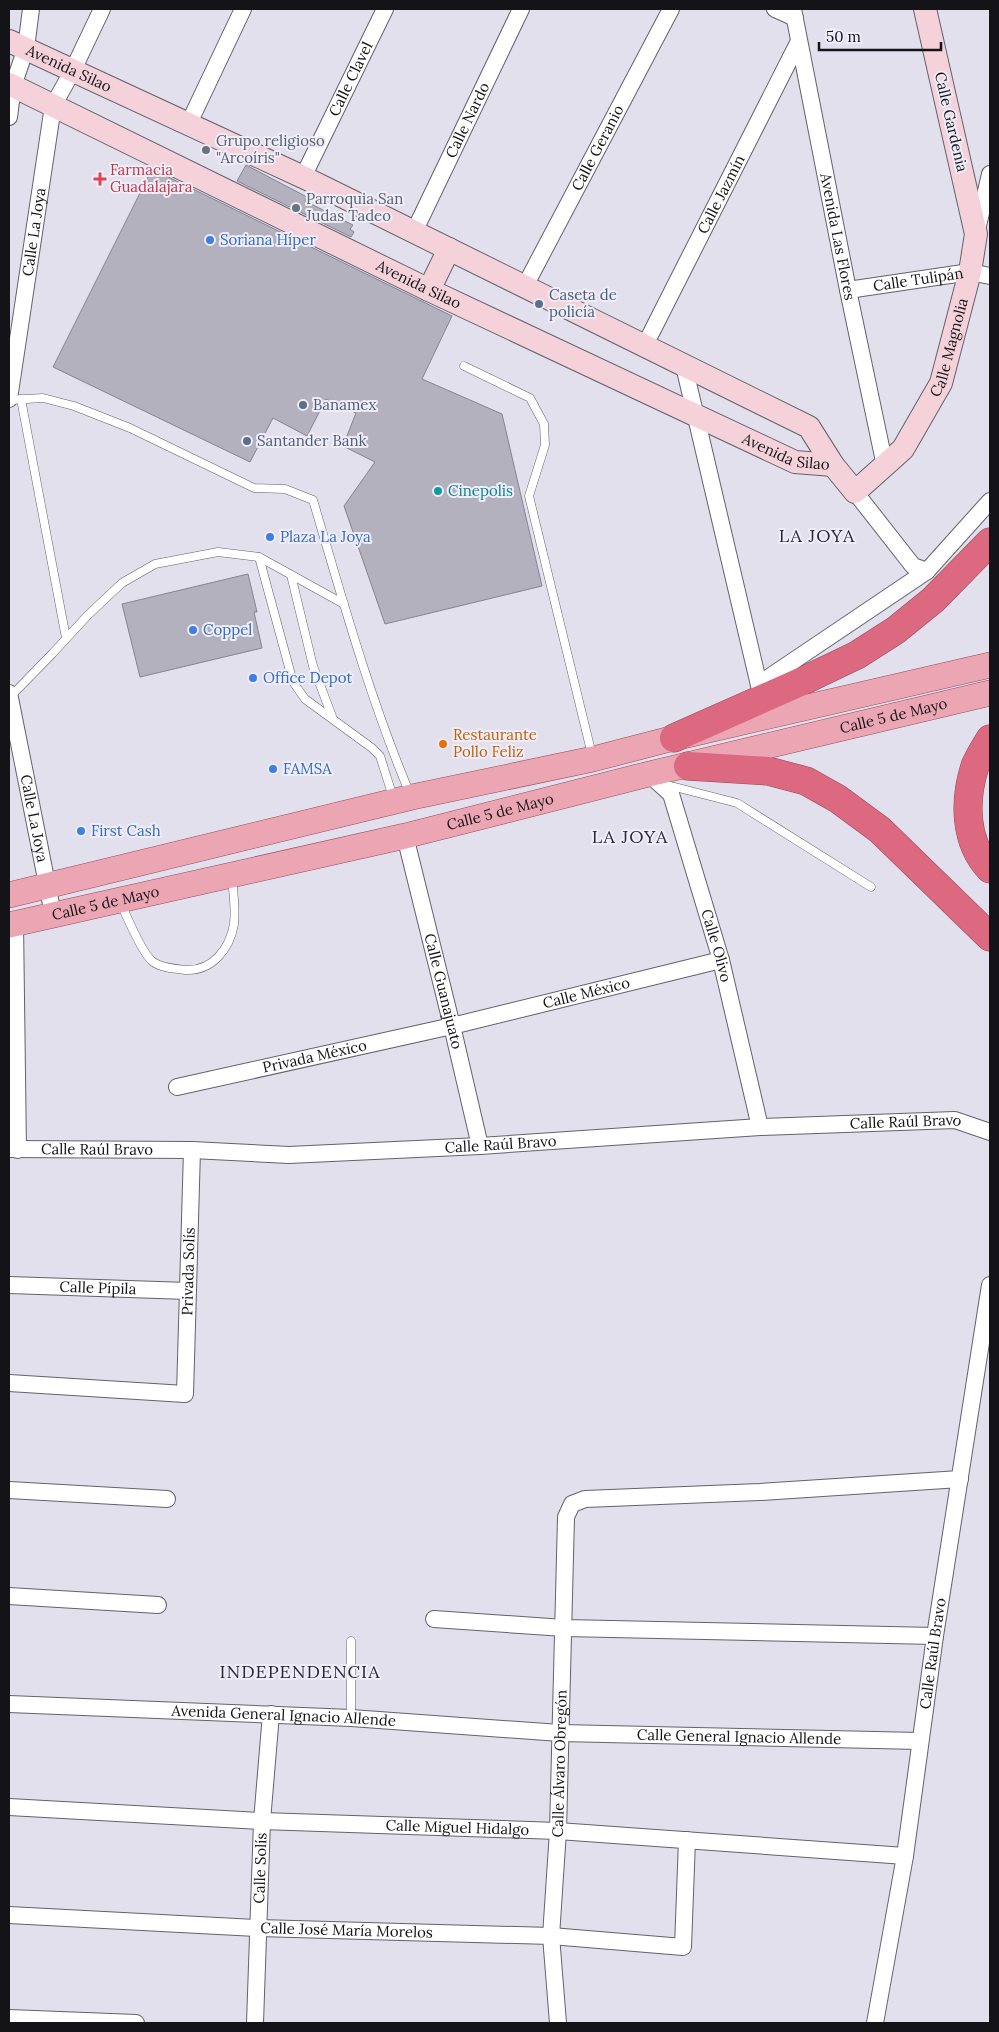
<svg xmlns="http://www.w3.org/2000/svg" width="999" height="2032" font-family="Lora,serif">
	<style>
		.building { fill: #b2b1bd; stroke: #85848f }
		.lines { fill: none; stroke-linecap: round; stroke-linejoin: round }
		.lane-casing { stroke: #63626c; stroke-width: 9 }
		.street-casing { stroke: #63626c; stroke-width: 18 }
		.secondary-casing { stroke: #63626c; stroke-width: 24 }
		.primary-casing { stroke: #974b5c; stroke-width: 26 }
		.highway-casing { stroke: #974b5c; stroke-width: 29 }
		.lane { stroke: #fff; stroke-width: 8 }
		.street { stroke: #fff; stroke-width: 16 }
		.secondary { stroke: #f5d2d9; stroke-width: 22 }
		.primary { stroke: #eba5b3; stroke-width: 25 }
		.highway { stroke: #dd6980; stroke-width: 28 }
		.worship-dot { fill: #6b7280; stroke: #eeedf9; stroke-width: 2 }
		.health-dot { fill: #e0444e; stroke: #eeedf9; stroke-width: 2 }
		.shop-dot { fill: #3f7fe0; stroke: #eeedf9; stroke-width: 2 }
		.service-dot { fill: #5c6f8a; stroke: #eeedf9; stroke-width: 2 }
		.culture-dot { fill: #0f9aa8; stroke: #eeedf9; stroke-width: 2 }
		.food-dot { fill: #e8710a; stroke: #eeedf9; stroke-width: 2 }
		.labels { text-anchor: middle; stroke-width: 4; stroke-linejoin: round; paint-order: stroke }
		.street-label { font-size: 15px; fill: #141418; stroke: #eeedf9 }
		.worship-label { font-size: 15px; fill: #5b616d; stroke: #eeedf9; text-anchor: start }
		.health-label { font-size: 15px; fill: #be3a42; stroke: #eeedf9; text-anchor: start }
		.shop-label { font-size: 15px; fill: #366cbe; stroke: #eeedf9; text-anchor: start }
		.service-label { font-size: 15px; fill: #4e5e75; stroke: #eeedf9; text-anchor: start }
		.culture-label { font-size: 15px; fill: #0d838f; stroke: #eeedf9; text-anchor: start }
		.food-label { font-size: 15px; fill: #c56008; stroke: #eeedf9; text-anchor: start }
		.quarter-label { font-size: 18px; letter-spacing: 1px; fill: #2a2932; stroke: #eeedf9 }
	</style>
	<rect width="100%" height="100%" fill="#e1e0ec"/>
	<g class="building">
		<polygon points="246,165 307,197 305,201 353,225 350,229 354,232 351,237 237,181"/>
		<polygon points="152,169 452,316 422,379 502,414 542,586 385,624 344,506 375,462 343,446 356,413 326,399 307,436 273,418 250,462 53,367"/>
		<polygon points="248,574 257,612 254,612 262,648 140,677 122,604"/>
	</g>
	<g class="lines">
		<g class="lane-casing">
			<g id="lane">
				<polyline points="464,366 530,398 544,424 545,445 529,496 592,755"/>
				<polyline points="21,399 66,638"/>
				<path d="M 9,400 L 43,398 L 74,406 L 130,428 L 254,488 L 285,489 L 313,500 C 342,598 370,699 410,794"/>
				<polyline points="259,557 293,682 305,699 372,748 380,756 393,797"/>
				<polyline points="291,575 313,666 333,719"/>
				<polyline points="10,697 52,654 88,615 122,583 155,564 218,552 259,557 344,604"/>
				<polyline points="667,785 737,803 871,887"/>
				<path d="M 121,904 C 127,917 142,953 152,961 C 160,968 176,969 186,970 C 213,971 230,948 234,924 C 236,909 233,892 232,877"/>
				<polyline points="351,1641 351,1718"/>
			</g>
		</g>
		<g class="street-casing">
			<g id="street">
				<polyline points="775,9 795,18"/>
				<path id="s1" d="M 793,9 L 848,290 L 885,466"/>
				<polyline points="9,117 13,86 26,48 31,9"/>
				<polyline points="189,123 243,9"/>
				<path id="s2" d="M 303,177 L 385,9"/>
				<polyline points="977,230 990,174"/>
				<path id="s3" d="M 414,232 L 521,9"/>
				<path id="s4" d="M 525,286 L 671,9"/>
				<path id="s5" d="M 848,290 L 970,272 L 990,276"/>
				<path id="s6" d="M 644,347 L 799,41"/>
				<polyline points="684,366 762,698"/>
				<path id="s7" d="M 9,399 L 53,106 L 73,70 L 102,9"/>
				<polyline points="855,492 913,566 927,571"/>
				<polyline points="759,684 927,571 990,501"/>
				<path id="s8" d="M 9,693 L 53,914"/>
				<path id="s9" d="M 649,774 L 671,794 L 721,960 L 760,1127"/>
				<path id="s10" d="M 405,836 L 452,1026 L 480,1146"/>
				<polyline points="15,923 18,1150"/>
				<path id="s11" d="M 177,1087 L 452,1026 L 721,960"/>
				<path id="s12" d="M 9,1149 L 192,1150 L 289,1155 L 480,1146 L 760,1127 L 955,1120 L 990,1132"/>
				<path id="s13" d="M 9,1285 L 188,1291"/>
				<path id="s14" d="M 9,1383 L 185,1394 L 192,1150"/>
				<polyline points="9,1490 167,1499"/>
				<polyline points="9,1596 158,1605"/>
				<polyline points="434,1619 564,1628 935,1636"/>
				<path id="s15" d="M 9,1704 L 351,1718 L 560,1733 L 920,1741"/>
				<path id="s16" d="M 9,1807 L 262,1821 L 558,1831 L 905,1856"/>
				<path id="s17" d="M 9,1915 L 258,1928 L 551,1936 L 683,1947 L 687,1840"/>
				<polyline points="9,2018 136,2023"/>
				<path id="s18" d="M 255,2023 L 262,1821 L 271,1714"/>
				<path id="s19" d="M 558,2023 L 551,1936 L 558,1831 L 566,1517 L 572,1504 L 585,1499 L 760,1492 L 960,1479"/>
				<path id="s20" d="M 875,2023 L 905,1856 L 935,1636 L 990,1285"/>
			</g>
		</g>
		<g class="secondary-casing">
			<g id="secondary">
				<path id="s21" d="M 9,41 L 303,177 L 809,427 L 833,465 L 855,492 L 903,449 L 941,383 L 970,272 L 976,234 L 925,9"/>
				<path id="s22" d="M 9,84 L 429,290 L 795,462 L 833,465"/>
				<polyline points="429,290 449,249"/>
			</g>
		</g>
		<g class="primary-casing">
			<g id="primary">
				<polyline points="9,895 412,797 593,759 674,738 990,665"/>
				<path id="s23" d="M 9,925 L 405,836 L 649,774 L 990,693"/>
			</g>
		</g>
		<g class="highway-casing">
			<g id="highway">
				<polyline points="674,738 807,679 857,655 896,630 933,600 990,542"/>
				<path d="M 990,739 C 985,747 979,757 975,766 C 964,800 964,842 990,869"/>
				<polyline points="688,766 768,771 806,781 838,799 880,830 990,937"/>
			</g>
		</g>
		<use href="#lane" class="lane"/>
		<use href="#street" class="street"/>
		<use href="#secondary" class="secondary"/>
		<use href="#primary" class="primary"/>
		<use href="#highway" class="highway"/>
	</g>
	<g class="worship-dot">
		<circle cx="206" cy="150" r="5"/>
		<circle cx="296" cy="208" r="5"/>
	</g>
	<path class="health-dot" d="M97.5 171.5h5v5h5v5h-5v5h-5v-5h-5v-5h5z"/>
	<g class="shop-dot">
		<circle cx="210" cy="240" r="5"/>
		<circle cx="270" cy="537" r="5"/>
		<circle cx="193" cy="630" r="5"/>
		<circle cx="253" cy="678" r="5"/>
		<circle cx="273" cy="769" r="5"/>
		<circle cx="81" cy="831" r="5"/>
	</g>
	<g class="service-dot">
		<circle cx="539" cy="304" r="5"/>
		<circle cx="303" cy="405" r="5"/>
		<circle cx="247" cy="441" r="5"/>
	</g>
	<circle class="culture-dot" cx="438" cy="491" r="5"/>
	<circle class="food-dot" cx="443" cy="744" r="5"/>
	<g class="labels">
		<g class="street-label">
			<text dy="5" stroke="none"><textPath href="#s21" startOffset="66">Avenida Silao</textPath></text>
			<text dy="5" stroke="none"><textPath href="#s2" startOffset="109">Calle Clavel</textPath></text>
			<text dy="5" stroke="none"><textPath href="#s3" startOffset="124">Calle Nardo</textPath></text>
			<text transform="translate(951 122) rotate(77)" y="5">Calle Gardenia</text>
			<text dy="5" stroke="none"><textPath href="#s4" startOffset="156">Calle Geranio</textPath></text>
			<text dy="5" stroke="none"><textPath href="#s6" startOffset="171">Calle Jazmín</textPath></text>
			<text dy="5" stroke="none"><textPath href="#s7" startOffset="169">Calle La Joya</textPath></text>
			<text dy="5" stroke="none"><textPath href="#s1" startOffset="232">Avenida Las Flores</textPath></text>
			<text dy="5" stroke="none"><textPath href="#s5" startOffset="71">Calle Tulipán</textPath></text>
			<text dy="5" stroke="none"><textPath href="#s22" startOffset="456">Avenida Silao</textPath></text>
			<text dy="5" stroke="none"><textPath href="#s21" startOffset="1145">Calle Magnolia</textPath></text>
			<text dy="5" stroke="none"><textPath href="#s22" startOffset="861">Avenida Silao</textPath></text>
			<text dy="5" stroke="none"><textPath href="#s23" startOffset="909">Calle 5 de Mayo</textPath></text>
			<text dy="5" stroke="none"><textPath href="#s23" startOffset="504">Calle 5 de Mayo</textPath></text>
			<text dy="5" stroke="none"><textPath href="#s8" startOffset="128">Calle La Joya</textPath></text>
			<text dy="5" stroke="none"><textPath href="#s23" startOffset="99">Calle 5 de Mayo</textPath></text>
			<text dy="5" stroke="none"><textPath href="#s9" startOffset="188">Calle Olivo</textPath></text>
			<text dy="5" stroke="none"><textPath href="#s10" startOffset="160">Calle Guanajuato</textPath></text>
			<text dy="5" stroke="none"><textPath href="#s11" startOffset="420">Calle México</textPath></text>
			<text dy="5" stroke="none"><textPath href="#s11" startOffset="141">Privada México</textPath></text>
			<text dy="5" stroke="none"><textPath href="#s12" startOffset="898">Calle Raúl Bravo</textPath></text>
			<text dy="5" stroke="none"><textPath href="#s12" startOffset="492">Calle Raúl Bravo</textPath></text>
			<text dy="5" stroke="none"><textPath href="#s12" startOffset="88">Calle Raúl Bravo</textPath></text>
			<text dy="5" stroke="none"><textPath href="#s14" startOffset="299">Privada Solís</textPath></text>
			<text dy="5" stroke="none"><textPath href="#s13" startOffset="89">Calle Pípila</textPath></text>
			<text dy="5" stroke="none"><textPath href="#s20" startOffset="374">Calle Raúl Bravo</textPath></text>
			<text dy="5" stroke="none"><textPath href="#s15" startOffset="275">Avenida General Ignacio Allende</textPath></text>
			<text dy="5" stroke="none"><textPath href="#s15" startOffset="731">Calle General Ignacio Allende</textPath></text>
			<text dy="5" stroke="none"><textPath href="#s19" startOffset="260">Calle Álvaro Obregón</textPath></text>
			<text dy="5" stroke="none"><textPath href="#s16" startOffset="449">Calle Miguel Hidalgo</textPath></text>
			<text dy="5" stroke="none"><textPath href="#s18" startOffset="155">Calle Solís</textPath></text>
			<text dy="5" stroke="none"><textPath href="#s17" startOffset="338">Calle José María Morelos</textPath></text>
		</g>
		<g class="worship-label">
			<text x="216" y="146">Grupo religioso<tspan x="216" dy="17">"Arcoíris"</tspan></text>
			<text x="306" y="204">Parroquia San<tspan x="306" dy="17">Judas Tadeo</tspan></text>
		</g>
		<g class="health-label">
			<text x="110" y="175">Farmacia<tspan x="110" dy="17">Guadalajara</tspan></text>
		</g>
		<g class="shop-label">
			<text x="220" y="245">Soriana Híper</text>
			<text x="280" y="542">Plaza La Joya</text>
			<text x="203" y="635">Coppel</text>
			<text x="263" y="683">Office Depot</text>
			<text x="283" y="774">FAMSA</text>
			<text x="91" y="836">First Cash</text>
		</g>
		<g class="service-label">
			<text x="549" y="300">Caseta de<tspan x="549" dy="17">policía</tspan></text>
			<text x="313" y="410">Banamex</text>
			<text x="257" y="446">Santander Bank</text>
		</g>
		<g class="culture-label">
			<text x="448" y="496">Cinepolis</text>
		</g>
		<g class="food-label">
			<text x="453" y="740">Restaurante<tspan x="453" dy="17">Pollo Feliz</tspan></text>
		</g>
		<g class="quarter-label">
			<text x="817" y="542">LA JOYA</text>
			<text x="630" y="843">LA JOYA</text>
			<text x="300" y="1678">INDEPENDENCIA</text>
		</g>
	</g>
	<rect width="999" height="2032" fill="none" stroke="#141418" stroke-width="20"/>
	<path d="M819 42v8h122v-8" fill="none" stroke="#141418" stroke-width="2.5"/>
	<text x="826" y="42" font-size="15" fill="#141418" stroke="#eeedf9" stroke-width="4" paint-order="stroke">50 m</text>
</svg>
